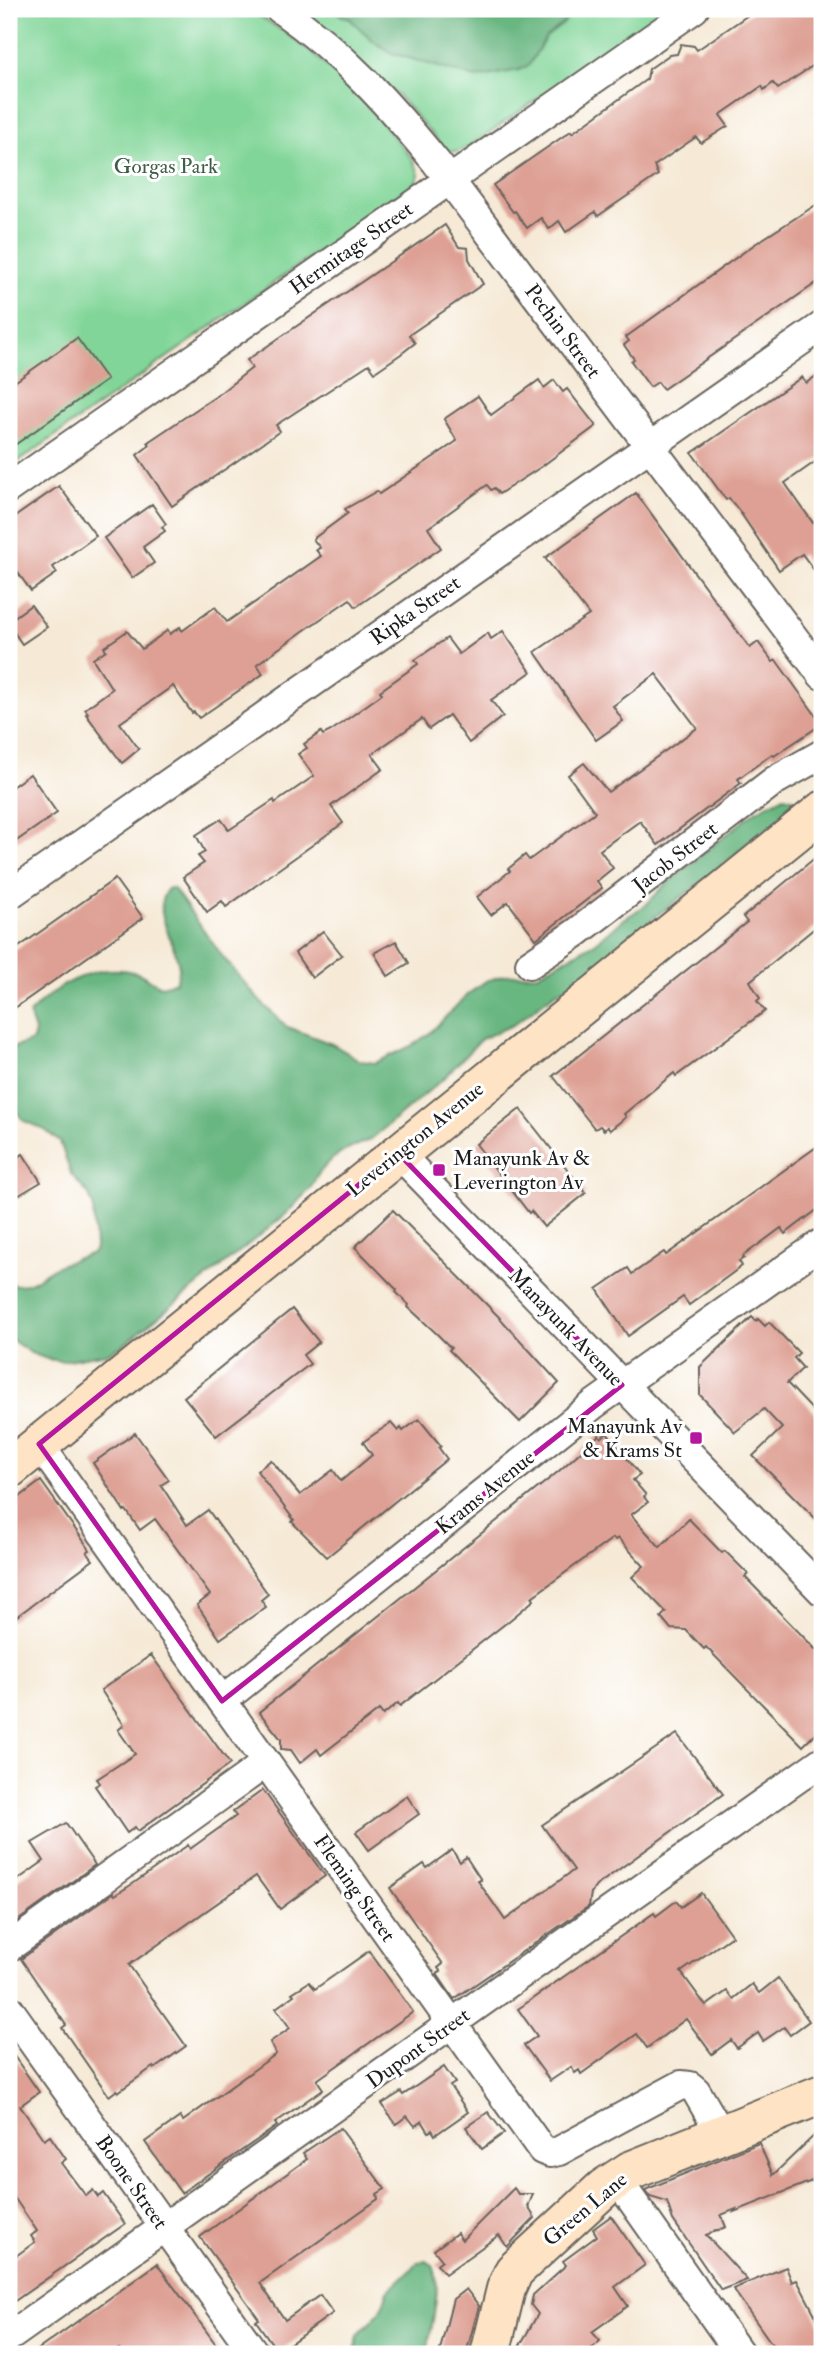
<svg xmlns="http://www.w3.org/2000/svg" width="831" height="2363" font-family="'IM FELL Double Pica',serif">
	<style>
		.green { fill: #81d598; stroke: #4e785a; stroke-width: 2 }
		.forest { fill: #68b680; stroke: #42694e; stroke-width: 2 }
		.building { fill: #dea094 }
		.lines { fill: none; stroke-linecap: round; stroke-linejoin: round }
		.street-casing { stroke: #68645d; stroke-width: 32 }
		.secondary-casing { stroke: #68645d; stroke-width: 42 }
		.street { stroke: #fff; stroke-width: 28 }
		.secondary { stroke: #fee4c5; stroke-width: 38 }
		.marked { fill: none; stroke: #b5179e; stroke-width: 5; stroke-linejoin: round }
		.poi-dot { fill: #b5179e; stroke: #fff; stroke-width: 2.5 }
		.labels { text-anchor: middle; stroke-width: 6; stroke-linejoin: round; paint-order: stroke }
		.park-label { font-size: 21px; fill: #3f5d47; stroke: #fff }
		.street-label { font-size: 21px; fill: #1c1c1c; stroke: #fff }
		.poi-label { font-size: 21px; fill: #1c1c1c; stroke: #fff; text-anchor: start }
	</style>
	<rect width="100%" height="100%" fill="#fff"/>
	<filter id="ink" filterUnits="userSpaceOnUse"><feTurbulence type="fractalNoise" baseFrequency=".0143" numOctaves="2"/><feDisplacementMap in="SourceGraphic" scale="14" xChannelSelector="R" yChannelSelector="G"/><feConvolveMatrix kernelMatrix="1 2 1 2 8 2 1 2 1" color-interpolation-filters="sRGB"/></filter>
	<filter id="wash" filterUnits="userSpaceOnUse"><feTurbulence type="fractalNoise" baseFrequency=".00686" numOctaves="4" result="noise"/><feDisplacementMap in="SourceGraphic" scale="28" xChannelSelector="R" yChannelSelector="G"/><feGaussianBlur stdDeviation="1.57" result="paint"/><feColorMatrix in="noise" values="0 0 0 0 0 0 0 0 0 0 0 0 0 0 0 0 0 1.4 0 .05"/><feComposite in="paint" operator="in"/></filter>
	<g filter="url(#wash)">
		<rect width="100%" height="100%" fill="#f6ead7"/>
		<g class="green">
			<path d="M 9,9 L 247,9 C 304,39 355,89 396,139 C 405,150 416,161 419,175 L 415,184 L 9,468 Z"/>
			<path d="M 298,9 L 666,9 L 470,146 C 460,152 455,154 445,149 L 398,96 Z"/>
		</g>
		<g class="forest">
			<polygon points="333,9 572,9 564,23 546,37 529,65 519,70 476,78 392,53 373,41 348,17 342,16"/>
			<path d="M 784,796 L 793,798 L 794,809 L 790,812 L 753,839 L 708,877 L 647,923 L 583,978 L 554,994 L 513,1025 L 481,1039 L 444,1078 L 400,1115 L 370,1140 L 348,1149 L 332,1159 L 319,1173 L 310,1189 L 285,1215 L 122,1346 L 107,1353 L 62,1361 L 47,1359 L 31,1353 L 9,1338 L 9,1284 C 33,1289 40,1273 60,1265 C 71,1260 82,1257 93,1253 L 95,1248 L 93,1206 L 89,1195 L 71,1174 L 60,1142 L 45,1130 L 24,1121 L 9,1103 L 9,1049 L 33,1041 L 35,1031 L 29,1014 C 56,985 96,961 137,973 C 146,976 153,983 161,986 L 176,982 C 177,978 179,974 179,970 C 180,948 147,908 169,888 L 174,889 L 222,956 L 259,1000 L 287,1027 L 332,1044 L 361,1061 L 375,1063 L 411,1046 L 430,1033 L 467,995 L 486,981 L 505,975 L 538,974 L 595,943 L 624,919 L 646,905 L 664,886 L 755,811 Z"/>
			<path d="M 426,2261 L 433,2265 C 443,2289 430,2328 427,2354 L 355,2354 L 358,2335 L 380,2312 L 388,2291 L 418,2263 Z"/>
		</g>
		<g id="blocks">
			<g class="building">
				<polygon points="757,9 822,9 822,55 818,57 820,61 778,89 773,83 764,90 762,86 720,115 728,126 701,143 696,137 654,166 658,175 598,216 595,212 566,232 559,221 549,229 541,218 527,228 515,211 513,212 493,185 571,131 572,133 647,79 649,69 669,55 677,54 681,44 694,46 697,50"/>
				<polygon points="822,201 822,279 663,389 658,382 650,387 631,361 634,359 624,345 629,341 626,337 755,244"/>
				<polygon points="445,225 459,247 468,248 469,259 483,284 409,335 415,343 401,354 375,372 369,364 311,402 276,425 280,431 172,506 137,455 150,445 148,442 215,397 252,368 247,360"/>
				<polygon points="77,338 107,380 9,449 9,386"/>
				<polygon points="822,372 822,457 785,483 813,523 822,516 822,581 802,554 779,570 740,512 729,498 726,500 692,453 802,377 806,383"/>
				<polygon points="539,380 544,388 554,380 563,392 567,389 596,426 541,467 499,494 494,488 491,490 487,485 428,528 441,548 356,607 350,599 309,627 257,664 263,674 199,718 194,712 192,713 173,686 120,723 139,749 122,763 86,714 88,713 85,709 112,689 93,659 106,650 104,647 127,631 142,649 168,630 170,634 180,627 182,631 215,607 227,622 321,556 316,550 320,548 313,539 348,513 345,509 377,491 379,494 457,441 444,419 478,396 491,415"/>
				<polygon points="59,486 96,536 53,567 57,573 31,591 9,560 9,521"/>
				<polygon points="636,493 750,648 758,642 773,662 776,660 822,724 774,756 772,754 738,779 741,783 658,845 640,821 600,850 613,868 597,881 602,888 536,939 508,902 491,915 477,897 510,871 508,869 525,855 529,860 595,812 568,775 584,763 608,792 697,728 656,674 613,706 623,721 596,740 535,652 589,615 545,558"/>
				<polygon points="152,504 166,524 162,527 165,531 143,547 154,563 132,578 104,538"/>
				<polygon points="31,605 47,627 22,644 9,625 9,621"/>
				<polygon points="503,631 531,672 491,700 503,716 469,743 449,715 429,729 422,719 372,754 383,769 331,806 343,823 226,907 222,901 207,912 183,877 204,863 198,856 205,852 196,835 221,819 229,830 274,800 275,803 314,776 298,754 307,748 304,744 321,732 323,735 331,731 382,694 380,691 418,664 415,660 447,638 459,654 488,633 491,639"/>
				<polygon points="30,774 57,813 9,846 9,789"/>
				<polygon points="822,852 822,922 750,981 760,998 757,1001 765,1011 676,1076 674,1073 624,1114 626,1117 610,1130 607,1127 604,1130 600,1126 595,1129 553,1076 747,922 743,917"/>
				<polygon points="115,879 143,918 9,1012 9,954"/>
				<polygon points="323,931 342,955 312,978 295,953"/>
				<polygon points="396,941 409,963 388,976 374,953"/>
				<polygon points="520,1109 586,1193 544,1227 531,1211 529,1213 476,1144"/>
				<polygon points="822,1143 822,1206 785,1234 781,1228 743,1256 744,1258 739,1261 742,1266 689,1305 683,1297 628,1336 597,1289 628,1268 632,1274 664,1252 666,1255"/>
				<polygon points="23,1154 41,1182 9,1201 9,1163"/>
				<polygon points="393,1210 499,1317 559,1383 520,1422 449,1350 451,1348 437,1334 408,1307 409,1305 396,1292 397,1290 355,1247"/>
				<polygon points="292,1309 319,1342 303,1355 310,1364 216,1436 184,1397"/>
				<polygon points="752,1317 756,1321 758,1319 765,1326 769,1322 799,1353 794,1358 803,1368 787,1383 822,1420 822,1525 753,1456 782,1428 764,1409 735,1432 700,1395 700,1367"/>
				<polygon points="419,1419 441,1446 439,1448 447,1459 327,1557 292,1522 294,1520 257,1471 271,1460 300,1495 333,1470 341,1481 372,1455 363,1442 376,1433 391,1423 398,1431 401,1428 403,1431"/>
				<polygon points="135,1433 169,1480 161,1485 187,1525 208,1510 268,1594 261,1600 266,1607 220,1639 197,1605 210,1595 185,1560 155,1519 140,1530 126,1510 124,1511 93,1463"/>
				<polygon points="607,1433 640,1475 633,1480 646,1495 644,1497 648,1502 631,1515 660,1547 689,1519 722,1553 725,1551 748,1574 745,1577 822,1656 822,1727 803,1746 706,1647 704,1649 686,1630 671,1629 661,1617 666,1612 632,1577 644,1566 618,1538 615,1540 613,1538 532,1597 534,1600 510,1620 400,1706 398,1703 383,1715 379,1710 321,1755 317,1749 300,1763 291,1750 281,1749 281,1739 259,1712 559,1471 599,1435 601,1438"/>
				<polygon points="41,1481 90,1550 87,1552 93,1560 9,1622 9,1505"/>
				<polygon points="151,1655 230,1764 138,1831 135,1827 127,1833 95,1786 100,1783 97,1779 135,1754 118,1730 124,1725 101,1690"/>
				<polygon points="677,1734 723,1794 596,1886 591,1893 589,1906 454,1999 437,1974 441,1972 438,1968 443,1964 390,1888 424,1864 427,1868 452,1850 460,1862 466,1857 481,1880 478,1881 505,1920 574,1870 542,1825"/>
				<polygon points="263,1790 325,1876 280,1909 256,1876 129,1965 186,2046 154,2069 153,2067 118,2092 117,2090 109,2096 62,2028 66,2025 21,1959 113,1893 115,1895 134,1883 188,1845 190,1849 236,1816 233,1812"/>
				<polygon points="407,1796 419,1814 369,1850 356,1832"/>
				<polygon points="66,1823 95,1865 9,1927 9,1886 44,1861 32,1843"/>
				<polygon points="701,1893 732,1936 681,1972 706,2006 727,1991 733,1999 752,1984 759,1993 778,1978 809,2021 790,2035 784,2027 763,2041 758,2033 737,2048 731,2040 712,2054 686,2019 647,2048 637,2034 581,2074 579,2070 575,2073 571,2067 550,2081 524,2045 537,2036 518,2009 654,1913 656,1916 676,1901 681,1907"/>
				<polygon points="369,1951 413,2012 317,2080 323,2089 275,2123 277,2126 181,2193 145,2142 180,2117 183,2121 276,2054 270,2042 290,2028 276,2008 294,1995 292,1993 309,1982 315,1989"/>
				<polygon points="9,2049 39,2092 20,2106 44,2140 50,2136 66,2159 61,2163 86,2196 93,2190 98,2197 103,2193 125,2224 9,2305 9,2261 35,2242 31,2236 37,2231 9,2190"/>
				<polygon points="444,2067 455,2083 450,2086 468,2112 435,2135 432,2130 429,2132 422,2121 415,2126 407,2116 396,2124 382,2104 401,2092 403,2095"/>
				<polygon points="488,2112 504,2133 482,2149 466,2127"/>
				<polygon points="340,2128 385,2189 377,2194 378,2199 260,2283 285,2320 320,2295 333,2313 278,2352 256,2321 259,2319 200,2237 307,2159 303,2153"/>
				<polygon points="822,2128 822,2177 734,2212 736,2209 721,2215 726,2227 706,2235 747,2280 721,2290 673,2220 667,2202 650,2197 645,2190 759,2143 773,2175"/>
				<polygon points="514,2188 518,2194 533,2194 528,2207 535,2218 507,2247 499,2235 445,2274 437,2264 442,2260 434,2250 457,2233 462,2240"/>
				<polygon points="611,2216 645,2265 615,2287 628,2306 592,2332 600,2341 585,2354 515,2354 538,2314 531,2305 533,2295 566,2265 563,2261 597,2236 593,2229"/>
				<polygon points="157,2264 223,2354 123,2354 119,2349 113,2354 32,2354"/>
				<polygon points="786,2267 792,2282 797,2280 822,2328 822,2354 779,2354 733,2289"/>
				<polygon points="466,2289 479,2306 466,2354 439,2354 453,2299"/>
			</g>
		</g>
	</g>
	<g filter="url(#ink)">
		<use href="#blocks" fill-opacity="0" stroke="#68645d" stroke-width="2"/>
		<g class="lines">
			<g class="street-casing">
				<g id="street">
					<path d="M 280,9 C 344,54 387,102 436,162 L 822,675"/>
					<polyline points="9,488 694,9"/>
					<polyline points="9,895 822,326"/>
					<polyline points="530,964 576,933 774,781 822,754"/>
					<polyline points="398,1153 822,1591"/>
					<polyline points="39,1444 542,2150 550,2153 559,2151 681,2085 690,2086 696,2091 721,2134"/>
					<polyline points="222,1701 593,1405 822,1243"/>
					<polyline points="9,1947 266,1763"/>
					<polyline points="9,2009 255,2354"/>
					<polyline points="617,2179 740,2354"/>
					<polyline points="12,2335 822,1761"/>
				</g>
			</g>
			<g class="secondary-casing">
				<g id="secondary">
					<polyline points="9,1469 822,811"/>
					<polyline points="490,2354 506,2289 514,2271 604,2188 630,2171 822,2094"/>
				</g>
			</g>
			<use href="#street" class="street"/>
			<use href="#secondary" class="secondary"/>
		</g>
	</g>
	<path class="marked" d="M 398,1153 L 622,1385 L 222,1701 L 39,1444 Z"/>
	<g class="poi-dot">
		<rect x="432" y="1163" width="14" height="14" rx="3.5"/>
		<rect x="689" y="1431" width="14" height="14" rx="3.5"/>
	</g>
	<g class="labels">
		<g class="park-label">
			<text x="166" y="173">Gorgas Park</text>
		</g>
		<g class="street-label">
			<text transform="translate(351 248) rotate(-35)" y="7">Hermitage Street</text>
			<text transform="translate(563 331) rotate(53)" y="7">Pechin Street</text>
			<text transform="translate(415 610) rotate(-35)" y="7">Ripka Street</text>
			<text transform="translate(675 857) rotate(-38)" y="7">Jacob Street</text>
			<text transform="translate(415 1139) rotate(-39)" y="7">Leverington Avenue</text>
			<text transform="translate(566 1327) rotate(46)" y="7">Manayunk Avenue</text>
			<text transform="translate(485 1492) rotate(-39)" y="7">Krams Avenue</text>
			<text transform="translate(355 1888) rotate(55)" y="7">Fleming Street</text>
			<text transform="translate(418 2048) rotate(-36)" y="7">Dupont Street</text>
			<text transform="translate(132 2182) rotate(55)" y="7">Boone Street</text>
			<text transform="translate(585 2209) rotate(-40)" y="7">Green Lane</text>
		</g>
		<g class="poi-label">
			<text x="453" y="1165">Manayunk Av &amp;<tspan x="453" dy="24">Leverington Av</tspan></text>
			<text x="682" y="1433" text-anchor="end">Manayunk Av<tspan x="682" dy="24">&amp; Krams St</tspan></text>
		</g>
	</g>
	<rect width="831" height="2363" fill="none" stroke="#fff" stroke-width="35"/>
</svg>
